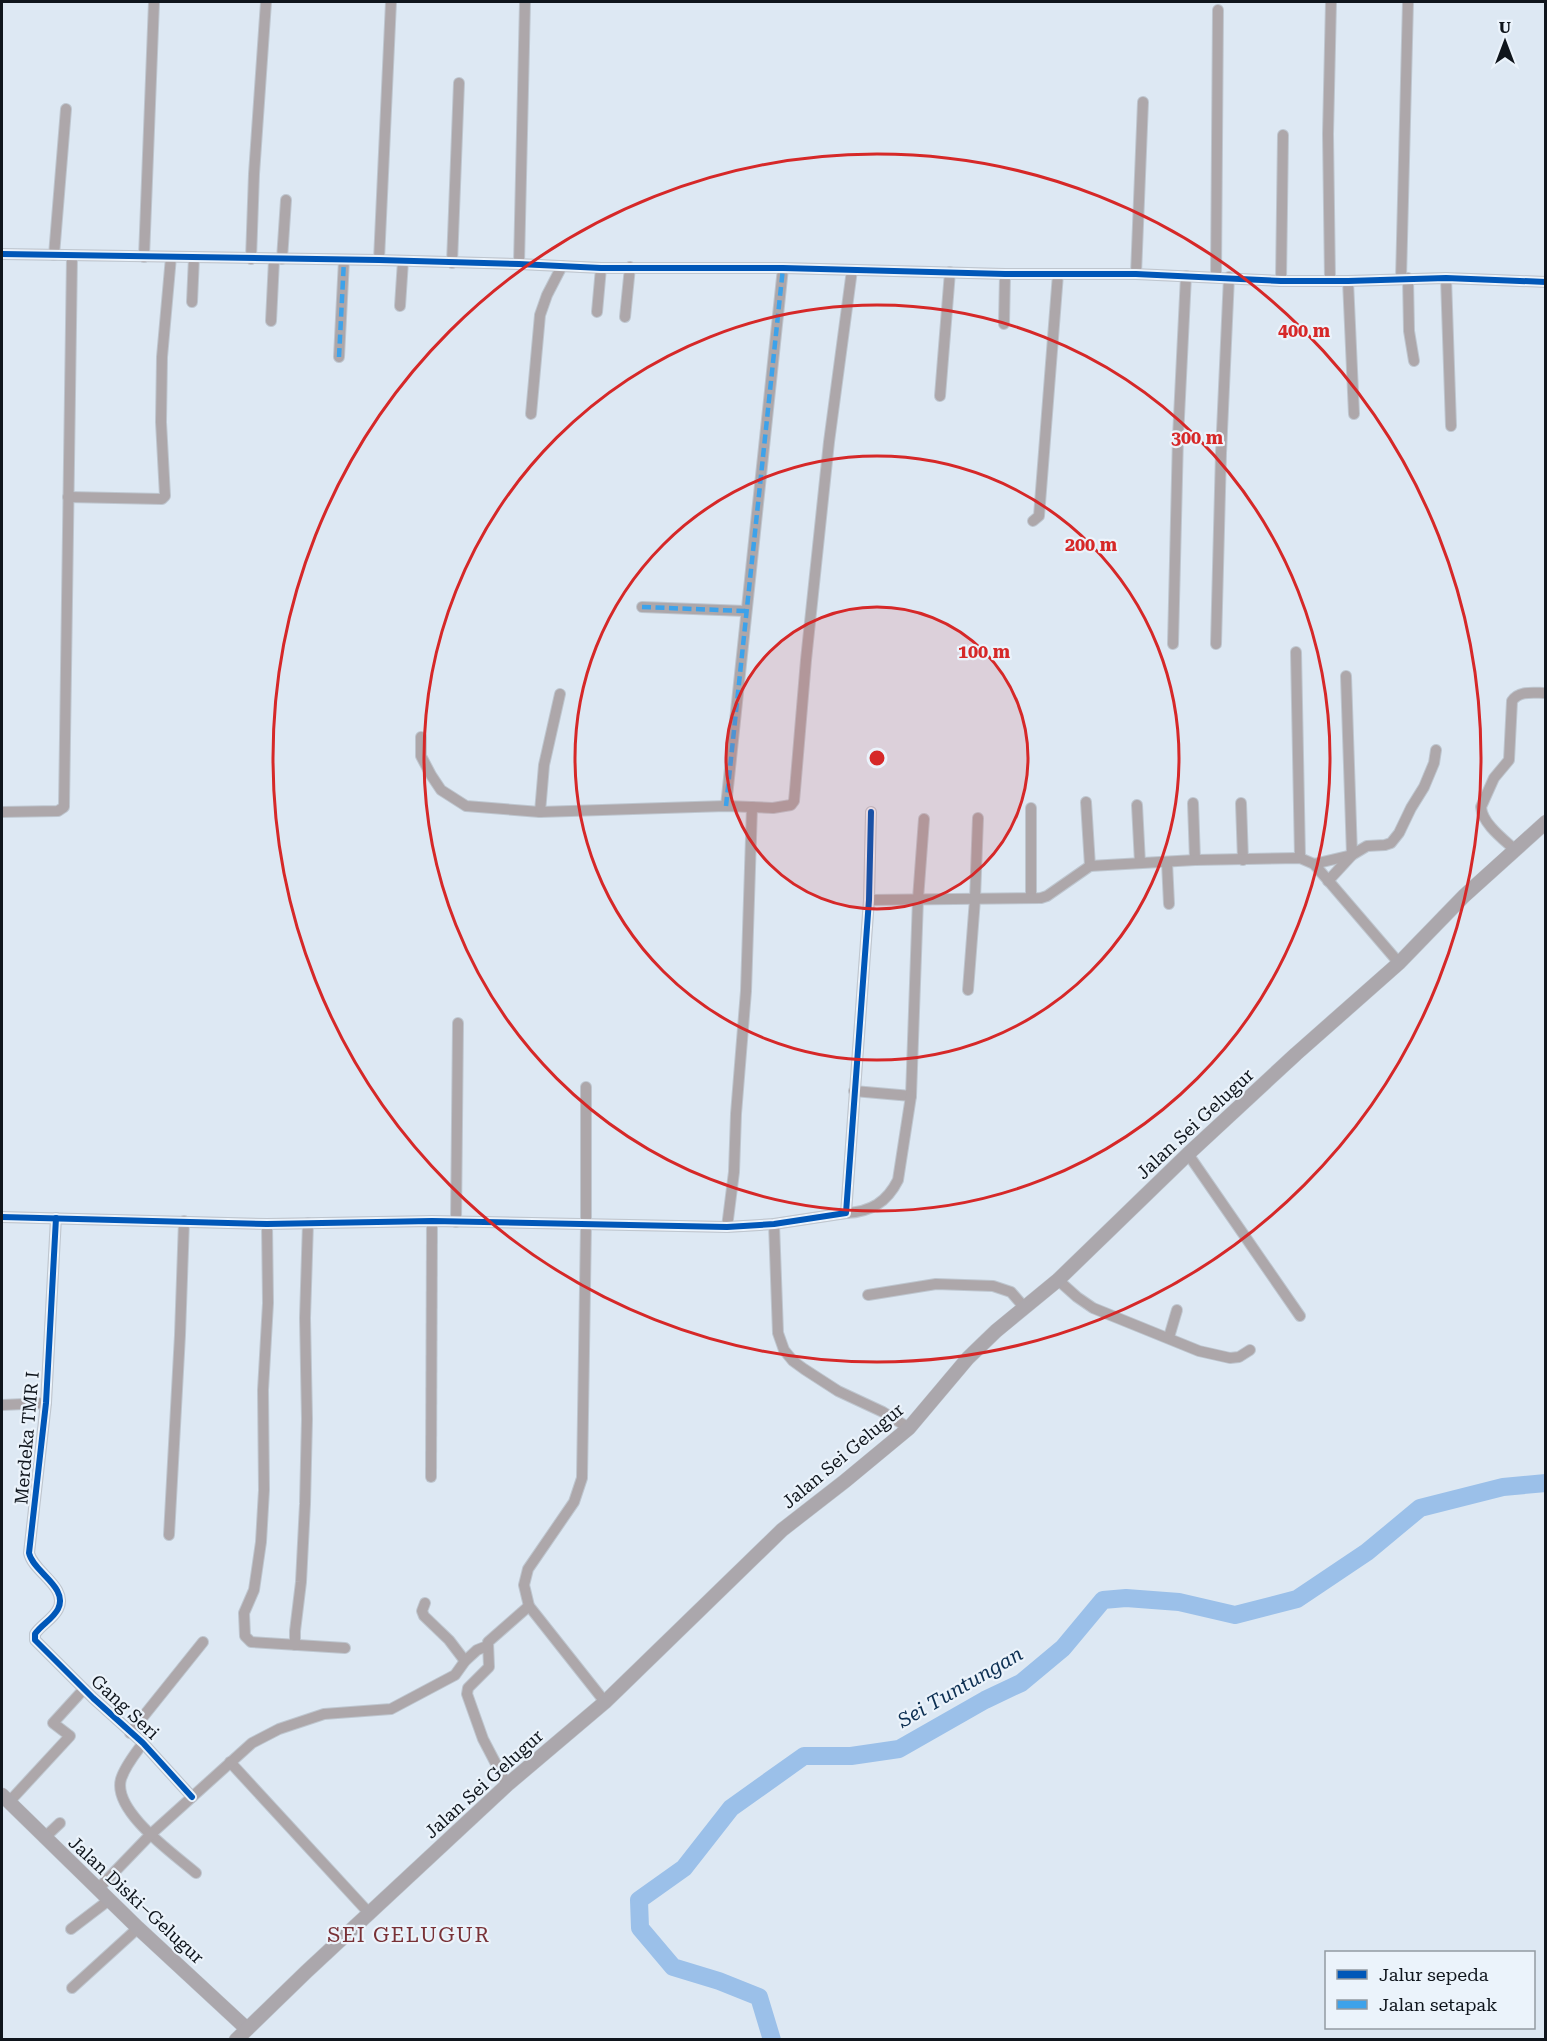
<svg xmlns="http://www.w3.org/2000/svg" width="1547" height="2041" font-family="'Roboto Serif',serif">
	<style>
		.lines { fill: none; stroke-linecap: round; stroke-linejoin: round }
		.river { stroke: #9bc0e9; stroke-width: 18 }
		.minor-casing { stroke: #bec6cf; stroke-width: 12 }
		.secondary-casing { stroke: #bec6cf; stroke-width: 15 }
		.minor { stroke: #ada7aa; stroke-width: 10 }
		.secondary { stroke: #aba7ac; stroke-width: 14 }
		.quiet { stroke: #3da2ea; stroke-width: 4.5; stroke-dasharray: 9 4.5; stroke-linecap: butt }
		.cycleway-casing { stroke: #ebf3fb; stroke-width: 10 }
		.cycleway { stroke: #0057b8; stroke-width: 6 }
		.ring { fill: none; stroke: #d62828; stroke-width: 3 }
		.labels { text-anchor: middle; stroke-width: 4.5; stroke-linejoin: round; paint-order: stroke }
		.street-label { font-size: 18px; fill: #0f151c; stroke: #ebf3fb }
		.water-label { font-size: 20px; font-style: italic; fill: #0c2f52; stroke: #ebf3fb }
		.quarter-label { font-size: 21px; letter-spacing: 1.5px; fill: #783136; stroke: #ebf3fb }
		.centre { fill: #d62828; stroke: #ebf3fb; stroke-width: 3 }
		.ring-label { font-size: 18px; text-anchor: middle; font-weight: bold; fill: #d62828; stroke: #ebf3fb; stroke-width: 4.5; stroke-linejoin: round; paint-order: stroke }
	</style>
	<rect width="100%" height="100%" fill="#dde8f3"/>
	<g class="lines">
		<polyline class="river" points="772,2040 759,1997 719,1981 673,1967 640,1928 639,1900 684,1868 731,1808 804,1756 851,1756 899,1749 985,1700 1021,1683 1063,1648 1103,1600 1126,1598 1179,1602 1235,1615 1297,1599 1367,1552 1420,1508 1503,1487 1546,1483"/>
		<g class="minor-casing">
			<g id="minor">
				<polyline points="2,254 379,260 519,264 601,268 783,268 1005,274 1136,274 1281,281 1348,281 1446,278 1546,282"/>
				<polyline points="54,255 66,109"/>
				<polyline points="144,257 154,2"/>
				<polyline points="251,259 254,174 266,2"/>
				<polyline points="282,259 286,200"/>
				<polyline points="379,260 391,2"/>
				<polyline points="452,263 459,83"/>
				<polyline points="519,264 525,2"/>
				<polyline points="1136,274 1143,102"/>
				<polyline points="1216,277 1218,10"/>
				<polyline points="1408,278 1409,331 1414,361"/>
				<polyline points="1446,278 1451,426"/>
				<polyline points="1401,279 1408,2"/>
				<polyline points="1281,281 1283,135"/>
				<polyline points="1330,281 1328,134 1331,2"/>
				<polyline points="1348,281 1354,414"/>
				<polyline points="192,302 194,257"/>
				<polyline points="400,306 403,261"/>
				<polyline points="597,312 601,268"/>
				<polyline points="625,317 630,267"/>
				<polyline points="271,321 274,260"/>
				<polyline points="1004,324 1005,274"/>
				<polyline points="339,357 344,260"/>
				<polyline points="940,396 950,272"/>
				<polyline points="531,414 540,315 547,295 562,266"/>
				<polyline points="68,497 162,499 165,496 161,422 162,357 171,257"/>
				<polyline points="1033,521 1039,516 1058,274"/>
				<polyline points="642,607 745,611"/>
				<polyline points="1173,644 1178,437 1186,276"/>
				<polyline points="1216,644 1221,453 1229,277"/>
				<polyline points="1296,652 1300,858"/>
				<polyline points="421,737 421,756 431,775 441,790 466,806 540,812 726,806 773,808 791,805 794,801 795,790 806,660 829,442 852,270"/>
				<polyline points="1086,802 1090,866"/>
				<polyline points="1193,803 1195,860"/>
				<polyline points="1241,803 1243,860"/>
				<polyline points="1137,805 1140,863"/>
				<polyline points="726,806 783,268"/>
				<polyline points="2,812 58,811 64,807 72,256"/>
				<polyline points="540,812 544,765 560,694"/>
				<path d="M 1514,849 C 1503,839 1482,823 1481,807 L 1494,778 L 1509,760 L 1512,701 C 1519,690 1534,693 1546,693"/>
				<polyline points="1167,862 1169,904"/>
				<polyline points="1314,864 1352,855 1367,846 1385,845 1391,843 1399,833 1411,808 1424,787 1434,763 1436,750"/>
				<polyline points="1328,881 1352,855 1346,676"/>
				<polyline points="1031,898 1031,808"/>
				<polyline points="869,900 1041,898 1047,896 1090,866 1195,860 1300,858 1314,864 1399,963"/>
				<polyline points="968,990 975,899 978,818"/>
				<polyline points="586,1087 586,1224 582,1478 574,1502 528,1569 524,1585 529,1606 605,1702"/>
				<polyline points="854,1091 911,1096 918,899 924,819"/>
				<polyline points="1188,1154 1300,1316"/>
				<path d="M 846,1213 C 871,1212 887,1202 898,1180 L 911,1096"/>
				<polyline points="2,1217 267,1224 432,1221 727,1227 774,1224 846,1213 869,900 871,812"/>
				<path d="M 56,1218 L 46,1403 L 29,1553 C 33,1572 69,1587 58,1609 C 53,1619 41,1625 35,1634 L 35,1640 L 93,1698 L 143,1743 L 192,1797"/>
				<polyline points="456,1222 458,1023"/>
				<polyline points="267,1224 268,1303 263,1390 264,1490 261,1542 254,1590 244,1613 245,1636 251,1642 345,1648"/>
				<polyline points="774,1224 778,1333 784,1350 793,1361 804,1369 838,1391 883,1412 909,1428"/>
				<polyline points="727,1227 734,1172 736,1114 746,991 752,807"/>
				<polyline points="1058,1280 1077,1297 1093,1308 1199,1351 1230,1358 1239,1357 1250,1350"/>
				<polyline points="868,1295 936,1284 993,1286 1011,1292 1024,1307"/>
				<polyline points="1169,1337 1177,1310"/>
				<polyline points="2,1405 46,1403"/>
				<polyline points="431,1477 432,1221"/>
				<polyline points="169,1535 180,1335 184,1221"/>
				<polyline points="425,1603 422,1611 424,1616 449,1640 465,1661"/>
				<polyline points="295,1645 295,1631 301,1582 305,1504 307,1419 305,1318 308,1223"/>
				<polyline points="130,1733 203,1642"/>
				<path d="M 143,1743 C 135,1754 125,1766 121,1779 C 112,1811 174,1854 196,1873"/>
				<polyline points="230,1762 369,1913"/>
				<polyline points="507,1785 483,1739 467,1694 468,1688 489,1667 488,1642 529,1606"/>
				<polyline points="9,1802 70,1736 53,1723 84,1689"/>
				<polyline points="44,1838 60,1823"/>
				<polyline points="98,1889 151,1834 252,1743 279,1729 324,1714 391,1709 455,1675 465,1661 477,1650 487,1646"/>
				<polyline points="71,1929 109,1900"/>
				<polyline points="72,1988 138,1928"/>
			</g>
		</g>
		<g class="secondary-casing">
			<g id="secondary">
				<polyline points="2,1795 138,1928 247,2029"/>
				<polyline points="236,2040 306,1972 507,1785 605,1702 782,1530 845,1481 909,1428 968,1358 996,1331 1058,1280 1188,1154 1296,1054 1399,963 1464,896 1546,822"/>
			</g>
		</g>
		<use href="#minor" class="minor"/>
		<use href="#secondary" class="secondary"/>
		<g class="quiet">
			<polyline points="339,357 344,260"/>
			<polyline points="642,607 745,611"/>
			<polyline points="726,806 783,268"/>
		</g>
		<g class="cycleway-casing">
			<g id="cycleway">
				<polyline points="2,254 379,260 519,264 601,268 783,268 1005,274 1136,274 1281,281 1348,281 1446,278 1546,282"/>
				<polyline points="2,1217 267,1224 432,1221 727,1227 774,1224 846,1213 869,900 871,812"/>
				<path d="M 56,1218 L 46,1403 L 29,1553 C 33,1572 69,1587 58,1609 C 53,1619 41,1625 35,1634 L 35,1640 L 93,1698 L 143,1743 L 192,1797"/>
			</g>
		</g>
		<use href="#cycleway" class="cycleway"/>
	</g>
	<circle cx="877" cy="758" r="151" fill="#d62828" fill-opacity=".12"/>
	<g class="ring">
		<circle cx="877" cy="758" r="151"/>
		<circle cx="877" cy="758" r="302"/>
		<circle cx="877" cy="758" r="453"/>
		<circle cx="877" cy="758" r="604"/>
	</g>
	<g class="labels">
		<g class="street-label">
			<text transform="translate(1195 1124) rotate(-43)" y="6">Jalan Sei Gelugur</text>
			<text transform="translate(27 1438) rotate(-85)" y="6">Merdeka TMR I</text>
			<text transform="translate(843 1456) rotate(-40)" y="6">Jalan Sei Gelugur</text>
			<text transform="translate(125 1707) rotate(43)" y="6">Gang Seri</text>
			<text transform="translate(484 1784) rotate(-42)" y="6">Jalan Sei Gelugur</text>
			<text transform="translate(136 1900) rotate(43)" y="6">Jalan Diski–Gelugur</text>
		</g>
		<g class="water-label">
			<text transform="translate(960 1687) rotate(-30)" y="7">Sei Tuntungan</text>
		</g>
		<g class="quarter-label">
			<text x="409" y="1942">SEI GELUGUR</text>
		</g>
	</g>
	<circle cx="877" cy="758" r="9" class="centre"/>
	<g class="ring-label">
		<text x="1304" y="337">400 m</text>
		<text x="1197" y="444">300 m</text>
		<text x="1091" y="551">200 m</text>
		<text x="984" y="658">100 m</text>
	</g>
	<rect width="1547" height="2041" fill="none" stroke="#0f151c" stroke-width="6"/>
	<rect x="1325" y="1951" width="210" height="78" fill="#ebf3fb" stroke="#939aa2" stroke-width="1.5"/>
	<rect x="1337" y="1970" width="30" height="9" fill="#0057b8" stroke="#939aa2" stroke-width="1.5"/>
	<text x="1379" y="1981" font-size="18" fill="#0f151c">Jalur sepeda</text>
	<rect x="1337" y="2000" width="30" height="9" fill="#3da2ea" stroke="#939aa2" stroke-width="1.5"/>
	<text x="1379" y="2011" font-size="18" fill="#0f151c">Jalan setapak</text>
	<g transform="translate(1505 42)" stroke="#ebf3fb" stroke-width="4.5" paint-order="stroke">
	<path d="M0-4.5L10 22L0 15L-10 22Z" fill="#0f151c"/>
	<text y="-9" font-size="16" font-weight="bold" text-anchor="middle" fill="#0f151c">U</text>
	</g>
</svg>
